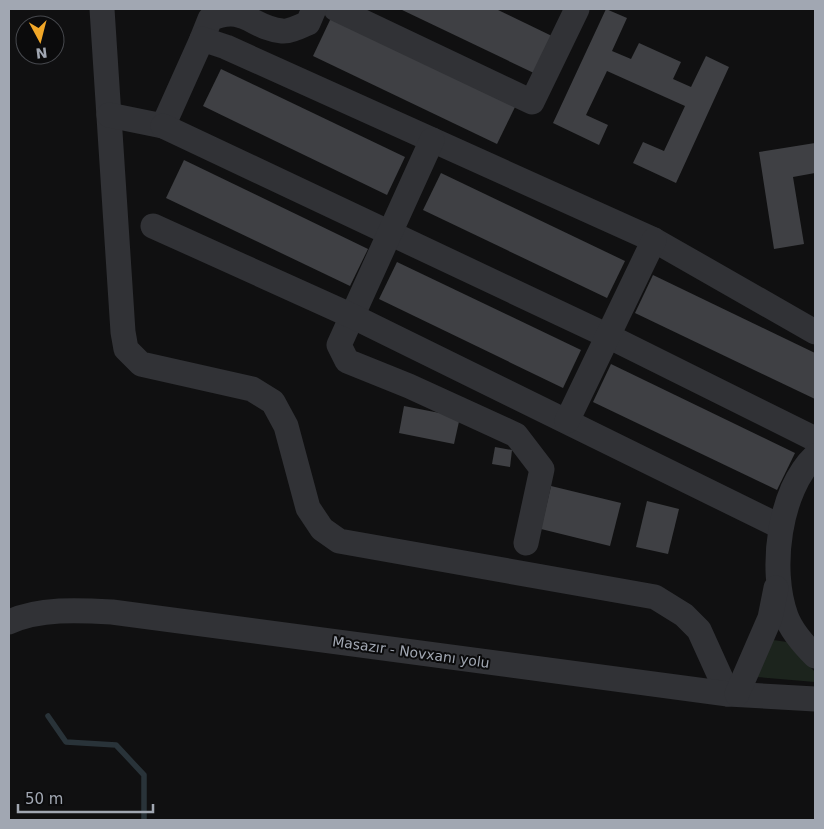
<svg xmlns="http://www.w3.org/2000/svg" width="824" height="829" font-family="'DejaVu Sans',sans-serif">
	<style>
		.green { fill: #1c241d }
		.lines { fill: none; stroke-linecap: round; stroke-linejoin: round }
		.stream { stroke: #293339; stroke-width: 5.5 }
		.building { fill: #3f4044 }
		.minor { stroke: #313236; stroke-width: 25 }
		.labels { text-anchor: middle; stroke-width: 4; stroke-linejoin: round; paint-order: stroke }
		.street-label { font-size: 14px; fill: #a1a7b2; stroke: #0b0b0c }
	</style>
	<rect width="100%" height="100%" fill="#101011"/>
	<polygon class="green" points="773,640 787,642 815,672 815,682 757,677"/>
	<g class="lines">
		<polyline class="stream" points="48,716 66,742 116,745 144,775 144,820"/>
	</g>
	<g class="building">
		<polygon points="400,9 496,9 556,38 538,75"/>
		<polygon points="606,9 627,18 612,51 631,59 639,43 681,62 673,79 691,87 706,56 729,67 676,183 633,163 643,142 664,151 685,106 607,71 586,115 608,125 599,145 553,123"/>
		<polygon points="331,18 515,107 497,144 313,56"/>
		<polygon points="221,69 405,157 387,195 203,106"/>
		<polygon points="815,143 815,173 793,177 804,244 774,249 759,152"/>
		<polygon points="184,160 368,249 350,286 166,198"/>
		<polygon points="441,173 625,261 607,298 423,210"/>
		<polygon points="397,262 581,350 563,388 379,299"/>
		<polygon points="653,275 815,353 815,399 635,313"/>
		<polygon points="611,364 795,453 777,490 593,402"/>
		<polygon points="404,406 460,417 454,444 399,433"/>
		<polygon points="495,447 512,450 510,467 492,464"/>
		<polygon points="551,486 621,503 610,546 541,529"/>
		<polygon points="647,501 679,509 668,554 636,547"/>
	</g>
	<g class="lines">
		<g class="minor">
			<polyline points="102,9 123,332 126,349 141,364 252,389 273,402 286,426 308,508 322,529 339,541 655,597 684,615 699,630 728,694"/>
			<polyline points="336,9 532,102 577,9"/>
			<path d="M 202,39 L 210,19 C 245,4 251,28 282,31 C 289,32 301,26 308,23 L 314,9"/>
			<polyline points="109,115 163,126 202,39 226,47 654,240 815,332"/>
			<polyline points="163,126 608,336 815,439"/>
			<polyline points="432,140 339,345 347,361 409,386 516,435 542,469 526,543"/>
			<polyline points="153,226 352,316 781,527"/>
			<polyline points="567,421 654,240"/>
			<path d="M 815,456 C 779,490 769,570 786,616 C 791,630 804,645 815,656"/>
			<path d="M 9,622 C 39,608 79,610 112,612 L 728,694 L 815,699"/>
			<polyline points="737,694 770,618 776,588"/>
		</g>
	</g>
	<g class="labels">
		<g class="street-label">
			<text transform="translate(411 652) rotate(8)" y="5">Masazır - Novxanı yolu</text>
		</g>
	</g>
	<rect width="824" height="829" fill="none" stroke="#a1a7b2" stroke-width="20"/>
	<g transform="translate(40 40) rotate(173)"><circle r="24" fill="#0b0b0c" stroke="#47494e"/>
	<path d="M0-4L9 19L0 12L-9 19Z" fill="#f1a728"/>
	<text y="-8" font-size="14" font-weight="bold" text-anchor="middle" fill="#a1a7b2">N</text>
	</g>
	<path d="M18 804v8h135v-8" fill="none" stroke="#a1a7b2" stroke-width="2.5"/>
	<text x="25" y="804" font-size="15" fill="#a1a7b2" stroke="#0b0b0c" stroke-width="4" paint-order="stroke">50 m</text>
</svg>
